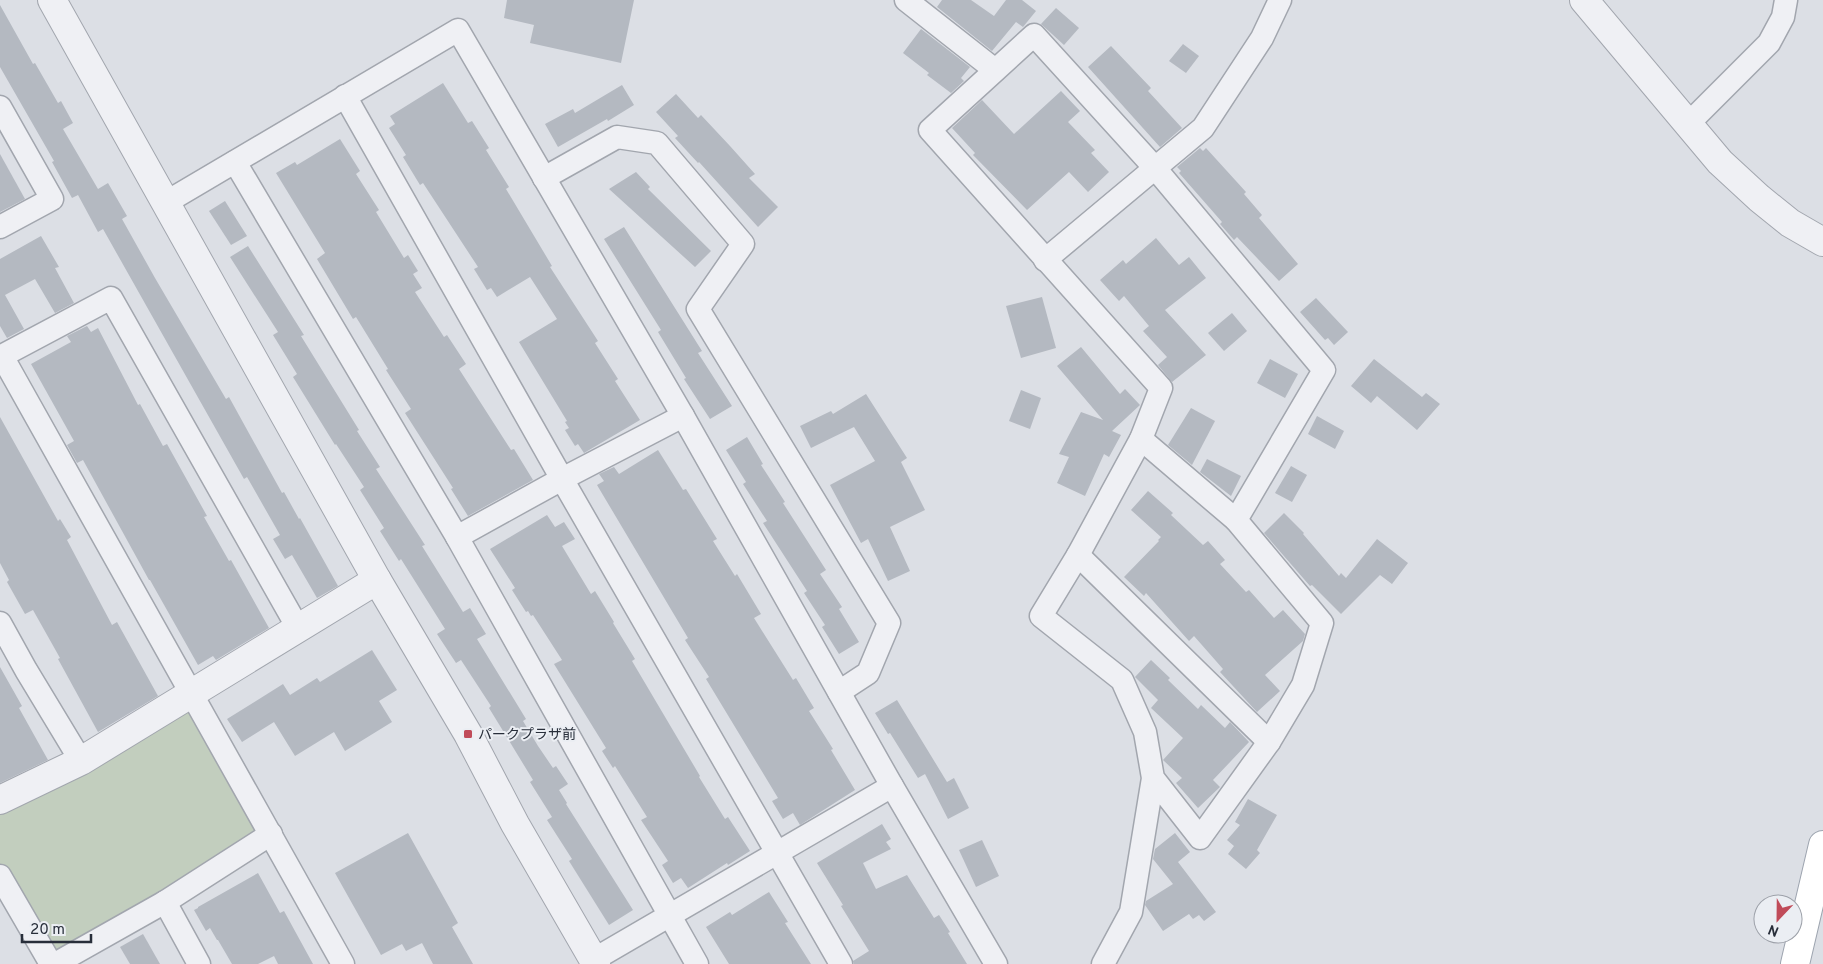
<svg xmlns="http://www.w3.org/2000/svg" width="1823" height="964" font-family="Overpass,'Noto Sans JP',sans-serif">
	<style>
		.green { fill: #c2cebe }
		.building { fill: #b4b9c1 }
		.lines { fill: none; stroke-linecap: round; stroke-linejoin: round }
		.minor-casing { stroke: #a2a6ae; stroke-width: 25 }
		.tertiary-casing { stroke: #a2a6ae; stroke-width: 30 }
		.primary-casing { stroke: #9da4af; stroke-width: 30 }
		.minor { stroke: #eff0f4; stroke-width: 22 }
		.tertiary { stroke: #eff0f4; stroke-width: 28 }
		.primary { stroke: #fff; stroke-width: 28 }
		.poi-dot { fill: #c04b59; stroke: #ebeef3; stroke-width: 2 }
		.labels { text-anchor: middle; stroke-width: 4; stroke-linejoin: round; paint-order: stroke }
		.poi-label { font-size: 14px; fill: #282e3a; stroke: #ebeef3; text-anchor: start }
	</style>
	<rect width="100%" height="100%" fill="#dcdfe5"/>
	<polygon class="green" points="192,693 271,834 55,964 0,876 0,800"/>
	<g class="building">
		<polygon points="507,0 634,0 621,63 530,43 534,25 504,18"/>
		<polygon points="942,0 971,0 994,16 1006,0 1022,0 1036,11 1023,27 1016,22 992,51 937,7"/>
		<polygon points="0,5 33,64 35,63 58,103 61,101 73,123 63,129 98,189 108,183 127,216 122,219 155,278 226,399 229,397 282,493 284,492 299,519 300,518 338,586 317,598 292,555 285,559 273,539 280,535 247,477 244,479 103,229 98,232 78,195 72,198 52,162 54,161 0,67"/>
		<polygon points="1056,8 1079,28 1064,45 1041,24"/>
		<polygon points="921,29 970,67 961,78 964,81 951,93 927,75 929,73 903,53"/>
		<polygon points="1183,44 1199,56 1186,73 1169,61"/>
		<polygon points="1111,46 1151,88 1148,91 1182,128 1160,147 1088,67"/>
		<polygon points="443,83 468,123 472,121 489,148 486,150 509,187 506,189 552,266 550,267 598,341 595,343 618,379 615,381 640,420 584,453 578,444 575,446 565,430 569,428 565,422 567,421 519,342 557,319 530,277 497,297 491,288 487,290 474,269 478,267 423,183 420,185 403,157 406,155 389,128 395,124 390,116"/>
		<polygon points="622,85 634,105 608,121 607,119 558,147 545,124 573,109 575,113"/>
		<polygon points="1061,91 1080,111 1068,122 1095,150 1091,153 1109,172 1088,192 1069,172 1027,210 973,155 975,153 952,128 982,100 1014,134"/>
		<polygon points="676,94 698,118 701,115 730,146 755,174 749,178 778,207 758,227 699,162 698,163 675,138 678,136 656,112"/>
		<polygon points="340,139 360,171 356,174 379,210 376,212 404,258 408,255 418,271 413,274 422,288 415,292 444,337 447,335 466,364 459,369 511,450 514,449 533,480 468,516 451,489 453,488 405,413 411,409 386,370 388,369 356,317 353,319 317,259 325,253 276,173 295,162 297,165"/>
		<polygon points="1200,148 1203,151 1206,148 1246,192 1244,194 1262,215 1259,218 1298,264 1279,281 1237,237 1234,240 1220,224 1222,222 1179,173 1181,171 1177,167"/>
		<polygon points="0,154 25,199 0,212"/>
		<polygon points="636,172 650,187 648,189 711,251 695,267 609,189"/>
		<polygon points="225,201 247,236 231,245 209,211"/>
		<polygon points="624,227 702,351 698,353 732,406 710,419 684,379 686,378 658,332 661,330 604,239"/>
		<polygon points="41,236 59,267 55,268 74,303 55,313 35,279 5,295 24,329 7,338 0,326 0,259"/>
		<polygon points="1156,238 1179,265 1189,257 1206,278 1165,310 1206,355 1172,382 1158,365 1167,357 1143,331 1149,326 1124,296 1119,301 1100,280 1123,260 1126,264"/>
		<polygon points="248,246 304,335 301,336 359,430 357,431 380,467 376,469 425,545 422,546 463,612 470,608 486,634 477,639 526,719 523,721 538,746 553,768 556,766 568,784 559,790 567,803 566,804 633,910 609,925 569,861 572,859 547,820 552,817 530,782 533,780 489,708 491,706 461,660 456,663 437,634 445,629 401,559 399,561 380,531 384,528 360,490 364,487 336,444 335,445 293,377 297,374 273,335 278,332 230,257"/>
		<polygon points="1042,297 1056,348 1021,358 1006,306"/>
		<polygon points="1316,298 1348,332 1334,345 1328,338 1325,340 1300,312"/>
		<polygon points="1232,313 1247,331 1224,351 1208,333"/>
		<polygon points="87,326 91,332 98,328 138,405 140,404 163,446 167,444 207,516 204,517 229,561 231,560 269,628 216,660 213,656 198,665 150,580 149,580 83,460 77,463 67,445 74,441 31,364 71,342 67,336"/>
		<polygon points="1081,347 1120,394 1125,389 1140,405 1112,431 1121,435 1109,457 1104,454 1085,496 1057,483 1069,457 1059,454 1081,412 1103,420 1057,366"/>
		<polygon points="1270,359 1298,374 1285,398 1257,383"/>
		<polygon points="1374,359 1422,397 1426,393 1440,404 1417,430 1377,396 1371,403 1351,386"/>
		<polygon points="1021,390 1041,398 1030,429 1009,421"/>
		<polygon points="866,394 907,458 901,462 925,510 890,527 910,571 888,581 868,539 861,543 830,485 875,461 854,427 811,448 800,426 831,411 833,414"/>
		<polygon points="1191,408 1215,421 1192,465 1168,445"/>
		<polygon points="1317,416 1344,431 1335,449 1308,434"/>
		<polygon points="0,417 58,521 60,519 71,537 67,540 112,625 117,622 158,696 98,732 58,659 60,658 33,610 25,614 7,582 9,580 0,563"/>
		<polygon points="747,437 763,464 761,465 785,502 783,503 826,570 820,574 842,607 839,609 859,642 839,654 822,627 825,625 804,593 807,591 763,523 767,521 743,484 746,482 726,450"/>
		<polygon points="658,450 683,490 686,489 717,539 713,541 735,576 737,574 761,614 754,618 793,680 796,678 814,708 809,711 833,749 831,750 855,790 800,825 793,813 783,819 772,801 778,798 706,679 709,677 685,640 688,638 597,485 604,481 599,474 614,467 619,474"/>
		<polygon points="1207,459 1241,476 1231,496 1200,472"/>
		<polygon points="1291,466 1307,475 1292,502 1275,493"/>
		<polygon points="1148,491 1173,513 1171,515 1203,545 1208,541 1225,560 1220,564 1246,592 1249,590 1274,618 1283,610 1305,634 1303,641 1265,675 1280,691 1257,712 1220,672 1223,669 1194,636 1189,641 1146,593 1144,596 1124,577 1159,541 1158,540 1161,537 1131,510"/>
		<polygon points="1284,513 1304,533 1303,534 1339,576 1341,573 1346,578 1377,539 1408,563 1392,584 1380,575 1341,614 1312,585 1310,586 1264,533"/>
		<polygon points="547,515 555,527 564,522 575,539 562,546 591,594 595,591 614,622 613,623 635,659 632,661 700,776 699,777 725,819 728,817 750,851 728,865 727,863 688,888 681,878 673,883 662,865 668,861 641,820 647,817 615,766 613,768 602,751 606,748 554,664 562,660 533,615 531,616 528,611 526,612 512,590 515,588 490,549"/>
		<polygon points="372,650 397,690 379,701 392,722 345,751 334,732 295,756 274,722 242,742 227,719 283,684 290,695 317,678 320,682"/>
		<polygon points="1151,660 1170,678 1168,680 1198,709 1201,705 1225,728 1230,722 1249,742 1213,780 1220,787 1198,808 1176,783 1182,778 1163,760 1183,738 1151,708 1158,700 1135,677"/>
		<polygon points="0,667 22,706 19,708 48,760 0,783"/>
		<polygon points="897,700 947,782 954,778 969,808 948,819 925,774 918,778 890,733 888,734 875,713"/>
		<polygon points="1248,799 1277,815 1257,850 1260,853 1246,869 1228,854 1234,846 1227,840 1240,825 1235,822"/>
		<polygon points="882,824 891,839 886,842 891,849 863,863 876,889 907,875 934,918 939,915 950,932 948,933 967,964 854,964 853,961 869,951 841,906 843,905 817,863"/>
		<polygon points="408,833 458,923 452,927 473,964 433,964 422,943 406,951 402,944 381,955 335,873"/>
		<polygon points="1175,833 1190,852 1178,862 1216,912 1204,921 1199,915 1193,919 1189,914 1163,931 1145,905 1146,901 1173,884 1153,859 1155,849"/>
		<polygon points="982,840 999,876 976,887 959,850"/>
		<polygon points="258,873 280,913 284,911 313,964 278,964 274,956 258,964 232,964 218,940 217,940 210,928 206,931 194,910 198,908 198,907"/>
		<polygon points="769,892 788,922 785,923 811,964 729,964 706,927 730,912 732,915"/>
		<polygon points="143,934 160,964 130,964 120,947"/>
	</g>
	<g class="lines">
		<g class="minor-casing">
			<g id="minor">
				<polyline points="906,0 995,70"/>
				<polyline points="345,96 562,479 841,964"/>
				<polyline points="0,107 52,199 0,227"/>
				<polyline points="1688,124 1769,43 1783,17 1786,0"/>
				<polyline points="235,162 457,537 697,964"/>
				<polyline points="544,178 617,137 657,143 743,244 698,309 889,623 868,673 839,692"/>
				<polyline points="165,203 458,30 683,416 892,786 996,964"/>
				<polyline points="1045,260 1203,128 1262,38 1280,0"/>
				<polyline points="2,356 343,964"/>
				<polyline points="0,357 111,298 298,628"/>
				<polyline points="1141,439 1236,520"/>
				<polyline points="457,537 562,479 683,416"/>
				<polyline points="1078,555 1269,742"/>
				<polyline points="0,623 26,670 81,761"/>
				<polyline points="0,876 51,964"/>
				<polyline points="165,902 199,964"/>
				<polyline points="593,960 892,786"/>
				<polyline points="55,964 165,902 271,834"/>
				<polyline points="1103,964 1131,912 1153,778 1145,732 1122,680 1041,616 1078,555 1141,439 1161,388 930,130 1034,35 1155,168 1324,370 1236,520 1322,623 1303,685 1269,742 1200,838 1153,778"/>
			</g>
		</g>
		<g class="tertiary-casing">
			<g id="tertiary">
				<polyline points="52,0 377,580 468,734 515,824 596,964"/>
				<polyline points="1584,0 1720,162 1759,198 1790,223 1823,242"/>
				<polyline points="0,800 81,761 377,580"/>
			</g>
		</g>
		<g class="primary-casing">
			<polyline id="primary" points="1795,964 1823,845"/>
		</g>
		<use href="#minor" class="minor"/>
		<use href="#tertiary" class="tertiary"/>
		<use href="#primary" class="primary"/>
	</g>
	<rect class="poi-dot" x="463" y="729" width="10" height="10" rx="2.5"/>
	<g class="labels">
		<g class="poi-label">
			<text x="478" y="739">パークプラザ前</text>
		</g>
	</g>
	<g transform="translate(1778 919) rotate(202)"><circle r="24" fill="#ebeef3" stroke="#9da1a9"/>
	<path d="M0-4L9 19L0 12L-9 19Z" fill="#c04b59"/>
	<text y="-8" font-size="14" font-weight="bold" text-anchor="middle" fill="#282e3a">N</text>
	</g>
	<path d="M22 934v8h69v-8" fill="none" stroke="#282e3a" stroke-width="2.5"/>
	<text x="30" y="934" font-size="15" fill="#282e3a" stroke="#ebeef3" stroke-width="4" paint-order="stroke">20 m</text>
</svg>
